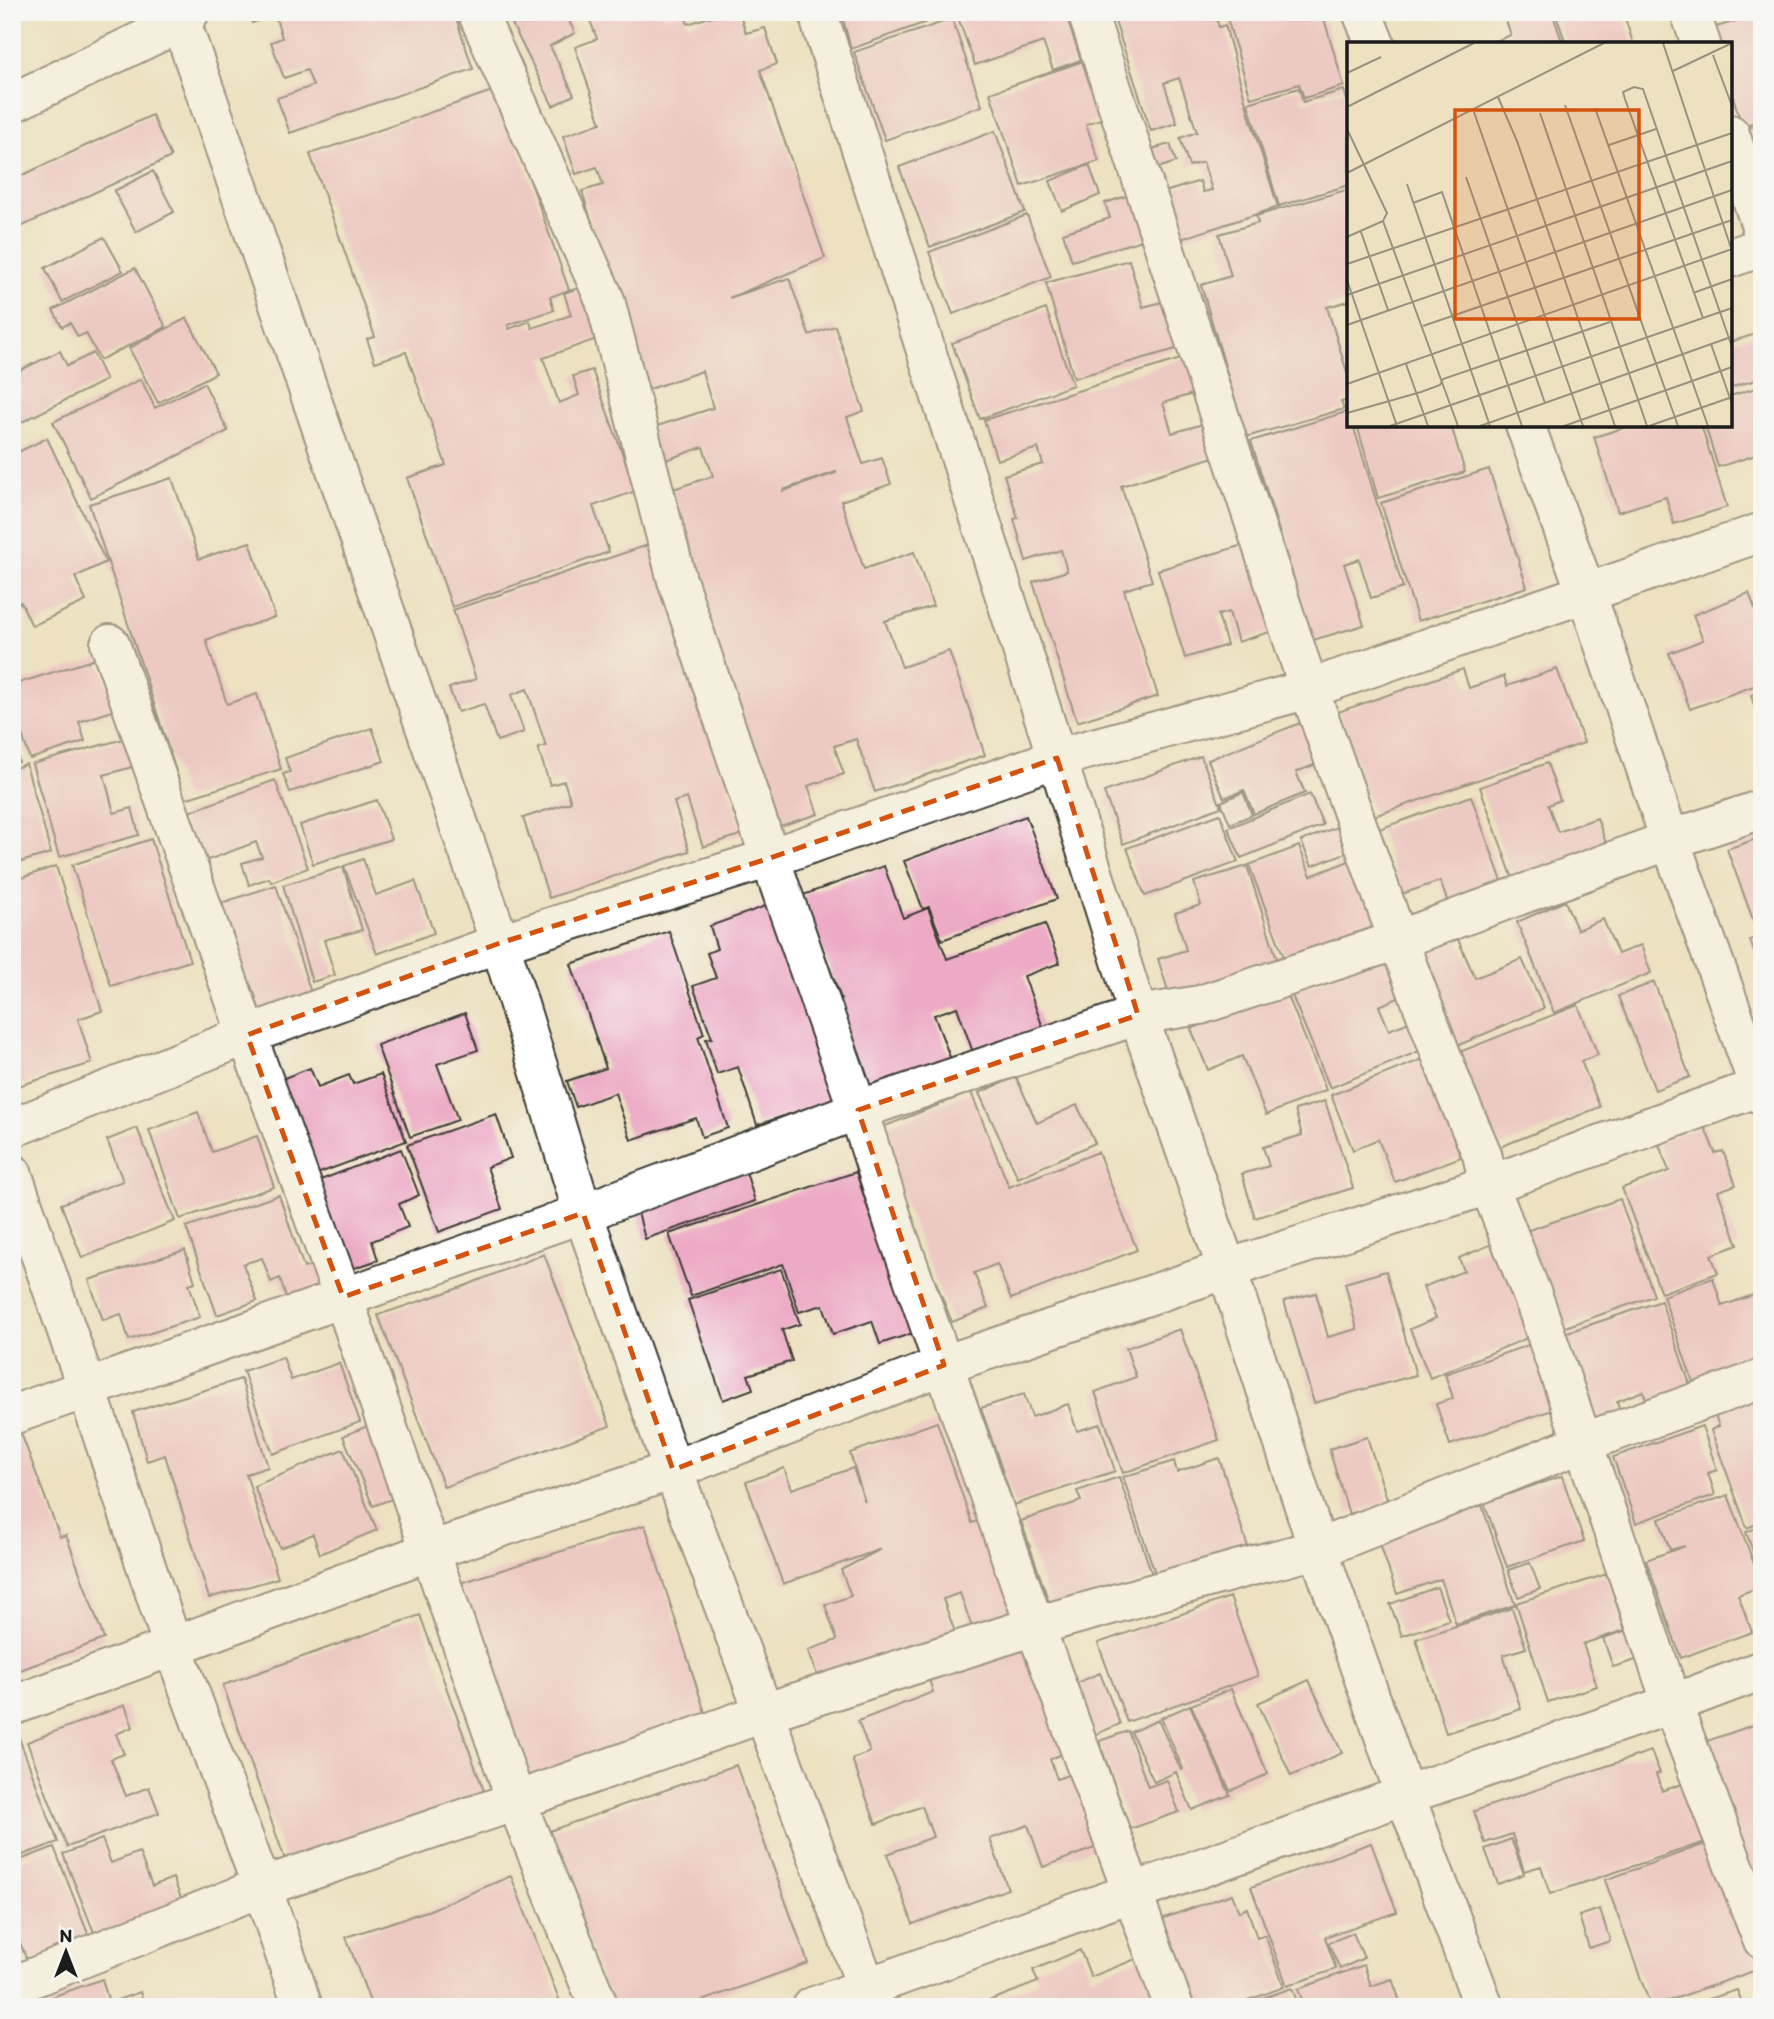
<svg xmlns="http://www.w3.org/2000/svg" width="1774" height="2019" font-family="Itim,sans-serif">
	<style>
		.building { fill: #edaac6; fill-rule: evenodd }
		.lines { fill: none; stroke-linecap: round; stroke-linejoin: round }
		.minor-casing { stroke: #3b3a35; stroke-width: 42 }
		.minor { stroke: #fff; stroke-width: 38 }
		.marked { fill: none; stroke: #d4530e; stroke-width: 5; stroke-dasharray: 14 9; stroke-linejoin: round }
		.inset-road { fill: none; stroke: #99927f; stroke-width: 2 }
		.view { fill: #d4530e; fill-opacity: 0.15; stroke: #d4530e; stroke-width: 3.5 }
		.inset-edge { fill: none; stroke: #1c1c1c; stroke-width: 3.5 }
	</style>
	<rect width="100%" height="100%" fill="#f6f6f2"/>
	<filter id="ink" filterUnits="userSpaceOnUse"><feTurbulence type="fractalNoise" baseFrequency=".0143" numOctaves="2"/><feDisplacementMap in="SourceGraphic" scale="14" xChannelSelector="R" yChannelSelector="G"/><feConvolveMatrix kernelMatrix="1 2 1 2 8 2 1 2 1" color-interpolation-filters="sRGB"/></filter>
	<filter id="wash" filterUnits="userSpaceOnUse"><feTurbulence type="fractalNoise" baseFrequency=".00686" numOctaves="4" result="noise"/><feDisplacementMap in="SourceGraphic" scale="28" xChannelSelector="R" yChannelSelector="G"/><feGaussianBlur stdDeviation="1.57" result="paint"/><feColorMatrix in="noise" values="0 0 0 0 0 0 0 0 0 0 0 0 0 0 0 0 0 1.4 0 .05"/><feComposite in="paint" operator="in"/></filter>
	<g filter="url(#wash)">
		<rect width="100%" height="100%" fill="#ede1c1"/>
		<g id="blocks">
			<g class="building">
				<polygon points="248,12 454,12 473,69 290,133 277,98 313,86 307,70 284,78 271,42 282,38 275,15 252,23"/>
				<polygon points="506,12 582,12 568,19 575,33 550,46 574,95 553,106"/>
				<path d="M 587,12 L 662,12 L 664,17 L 684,12 L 688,24 L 724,12 L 739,12 L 746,33 L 765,28 L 777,64 L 760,70 L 825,258 L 729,298 L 789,278 L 809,335 L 835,326 L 864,411 L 847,417 L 863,464 L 882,458 L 891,484 L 841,501 L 864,569 L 914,552 L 933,606 L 885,621 L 902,667 L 949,651 L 985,755 L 875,792 L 856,739 L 834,746 L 844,774 L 808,786 L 818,814 L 777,827 L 664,492 L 713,476 L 703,447 L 654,464 L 642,431 L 713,408 L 702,371 L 644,391 L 582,191 L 603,185 L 597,167 L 576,174 L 563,136 L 601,123 L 575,47 L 597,39 ZM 836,472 L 836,473 L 783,491 L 783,490 Z"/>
				<polygon points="841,12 952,12 952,13 851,49"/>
				<polygon points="956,12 1065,12 1081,60 1053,70 1043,42 975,65"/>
				<polygon points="1112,12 1214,12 1219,27 1225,25 1249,114 1278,207 1181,239 1165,192 1200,181 1203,192 1212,190 1203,162 1189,166 1180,138 1197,132 1179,78 1164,83 1177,123 1151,131"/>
				<polygon points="1234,12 1322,12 1344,86 1304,98 1299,84 1251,98 1226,15"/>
				<polygon points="1503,12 1552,12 1563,44 1488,44 1511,35"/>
				<polygon points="1555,12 1630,12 1624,15 1633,43 1566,44"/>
				<polygon points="1709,12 1730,12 1730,13 1711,19"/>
				<polygon points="1762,13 1762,120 1742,126 1730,87 1730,44 1717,44 1713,28"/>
				<polygon points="952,19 982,106 885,140 854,52"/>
				<polygon points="1098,56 1117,113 1086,124 1099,161 1022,186 990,93"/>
				<polygon points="1299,88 1303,102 1344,90 1349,107 1349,185 1279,206 1248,103"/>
				<polygon points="498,89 569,290 550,297 554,310 508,325 509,329 530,321 532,328 571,315 564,293 590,284 608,335 543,358 559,403 579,395 573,376 592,370 636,491 593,506 609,552 452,607 407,478 446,465 406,352 375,362 367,339 375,337 310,154"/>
				<polygon points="152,115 171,157 12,231 12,180"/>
				<polygon points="1762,123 1762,179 1745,129"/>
				<polygon points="995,131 1025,212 930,247 899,167"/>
				<polygon points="1170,144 1176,162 1158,168 1152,149"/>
				<polygon points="1089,165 1100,195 1062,211 1050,181"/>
				<polygon points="153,171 174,212 136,232 114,191"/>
				<polygon points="1349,189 1349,301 1327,307 1349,379 1349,400 1341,402 1344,409 1246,437 1201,285 1231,276 1219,234 1258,223 1256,216"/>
				<polygon points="1136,193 1149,238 1072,261 1063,233 1110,218 1105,203"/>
				<polygon points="1027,215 1051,277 953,314 929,252"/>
				<polygon points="104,237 123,271 62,302 45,268"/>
				<polygon points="1129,260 1143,307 1170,300 1183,347 1074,378 1046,283"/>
				<polygon points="135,268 166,327 100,360 86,333 78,337 70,323 62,327 53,310"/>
				<polygon points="1046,309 1073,385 980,419 952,343"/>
				<polygon points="187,318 216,373 158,403 129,348"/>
				<polygon points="1762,332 1762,378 1730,388 1730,342"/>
				<polygon points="60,351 67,366 93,353 106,380 12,427 12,374"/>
				<polygon points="1187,357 1199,392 1163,403 1172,433 1210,422 1220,455 1121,486 1152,581 1124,590 1158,696 1077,722 1033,582 1067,571 1061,550 1026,561 1014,519 1018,518 1004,475 1043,464 1038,448 997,460 984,420"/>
				<polygon points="141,379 155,408 204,383 228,431 91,498 53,422"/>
				<polygon points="1762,386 1762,453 1718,467 1705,425 1730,425 1730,396"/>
				<polygon points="1349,411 1349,425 1353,425 1403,588 1371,598 1359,559 1344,564 1364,625 1313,640 1251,441"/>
				<polygon points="1357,425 1451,425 1465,472 1378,498"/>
				<polygon points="1633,425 1701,425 1727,507 1674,524 1666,497 1618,512 1594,437"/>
				<polygon points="47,438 106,562 75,577 86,601 32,626 21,602 12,606 12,455"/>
				<polygon points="1489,469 1527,587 1418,621 1381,503"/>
				<polygon points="172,478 199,559 250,542 275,617 206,640 227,704 257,694 281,769 185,799 89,504"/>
				<polygon points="654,543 743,834 703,847 687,798 674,802 689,851 549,898 523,818 571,802 564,781 550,785 538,748 546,746 527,689 511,695 524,732 497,741 484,704 458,712 449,688 476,679 453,610"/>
				<polygon points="1250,543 1276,630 1238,642 1229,612 1218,615 1227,645 1185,658 1158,570"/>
				<polygon points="1749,593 1762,627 1762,683 1690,709 1669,653 1703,640 1693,615"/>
				<polygon points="99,658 115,710 79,722 85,741 30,759 12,704 12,685"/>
				<polygon points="1463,669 1469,688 1504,676 1507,686 1557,669 1584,743 1374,816 1338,712"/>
				<polygon points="1762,692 1762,730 1761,730 1751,695"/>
				<polygon points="1300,723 1317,764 1296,772 1305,793 1254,814 1244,790 1224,798 1208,760"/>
				<polygon points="372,728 384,761 290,792 283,774 290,772 285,758"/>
				<polygon points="12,735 19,762 12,764"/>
				<polygon points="131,737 139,765 104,775 114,813 132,808 139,835 59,857 32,764"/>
				<polygon points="1201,756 1221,807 1123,844 1104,792"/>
				<polygon points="1547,763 1560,800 1548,805 1558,832 1597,818 1607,846 1513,879 1480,787"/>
				<polygon points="26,764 51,853 17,863 12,848 12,769"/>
				<polygon points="275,780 308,868 271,882 269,878 249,885 242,863 262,857 256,842 200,863 181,815"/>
				<polygon points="1243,792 1252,815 1230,824 1221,802"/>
				<polygon points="1310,794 1323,825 1241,858 1228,828"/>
				<polygon points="1471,796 1507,895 1452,914 1440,881 1402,894 1379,829"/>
				<polygon points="377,800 391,839 313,864 300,825"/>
				<polygon points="1220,814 1238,862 1145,896 1127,848"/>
				<polygon points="1026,816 1057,899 942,940 929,907 923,909 904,861"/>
				<polygon points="1337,827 1348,852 1312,866 1301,841"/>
				<polygon points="1762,837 1762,972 1761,972 1750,940 1759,936 1727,849"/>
				<polygon points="151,839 190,961 111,986 72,865"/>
				<polygon points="1299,846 1311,876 1359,857 1385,928 1287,965 1249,865"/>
				<polygon points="363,859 376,895 415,881 434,933 377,954 344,866"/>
				<polygon points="56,866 102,1011 78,1019 92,1063 18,1086 12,1069 12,927 21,925 12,897 12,881"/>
				<polygon points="884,866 903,918 928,908 947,959 1045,924 1060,963 1024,976 1045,1033 975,1058 957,1007 934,1015 951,1060 865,1091 832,1002 841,999 803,895"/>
				<polygon points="1247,866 1279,965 1171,1000 1158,959 1186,950 1175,913 1201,905 1194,882"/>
				<polygon points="343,867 362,930 324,940 335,975 312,982 283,885"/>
				<polygon points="276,885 314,1002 262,1018 254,992 241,996 212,906"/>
				<polygon points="1565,901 1577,930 1603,919 1618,954 1641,945 1651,973 1554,1013 1517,922"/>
				<polygon points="774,903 840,1097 757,1125 738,1067 717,1074 706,1039 712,1038 693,986 716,978 707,953 717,949 710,926"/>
				<polygon points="669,931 704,1034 698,1037 728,1128 702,1137 696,1118 631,1140 615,1093 576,1107 567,1081 606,1068 571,964"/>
				<polygon points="1456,935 1475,978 1522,959 1544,1008 1457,1046 1416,953"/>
				<polygon points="1386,954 1403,996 1379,1006 1389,1030 1417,1019 1429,1047 1330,1088 1291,993"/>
				<polygon points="1654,982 1690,1077 1655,1090 1618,996"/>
				<polygon points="1286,991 1326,1090 1266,1115 1242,1056 1208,1070 1191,1029"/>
				<polygon points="1578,1005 1598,1055 1581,1061 1600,1107 1495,1149 1457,1053"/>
				<polygon points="465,1013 478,1050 437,1064 458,1120 410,1137 377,1045"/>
				<polygon points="1423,1059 1461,1157 1395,1182 1378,1139 1353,1150 1331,1095"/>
				<polygon points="310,1068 318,1087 349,1075 353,1084 381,1074 406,1141 306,1178 271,1083"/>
				<polygon points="1016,1077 1037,1123 1077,1105 1095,1143 1018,1178 979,1093"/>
				<polygon points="971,1092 1009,1187 1098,1152 1137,1250 1011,1299 997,1264 974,1273 988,1308 952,1322 875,1130"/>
				<polygon points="1325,1101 1353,1188 1255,1218 1242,1174 1269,1166 1263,1147 1302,1135 1295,1110"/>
				<polygon points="198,1112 212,1152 257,1136 274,1187 180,1219 149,1130"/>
				<polygon points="496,1114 511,1158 487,1167 502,1209 439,1232 407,1145"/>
				<polygon points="1704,1125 1715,1153 1723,1151 1736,1185 1718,1191 1738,1245 1711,1255 1718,1273 1661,1293 1622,1188 1669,1171 1658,1142"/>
				<polygon points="137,1128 175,1221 82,1258 61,1204 123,1181 107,1140"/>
				<polygon points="401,1149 419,1195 399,1204 408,1227 372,1241 378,1260 343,1272 310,1184"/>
				<polygon points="746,1172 755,1201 645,1239 636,1205"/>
				<polygon points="856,1172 876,1233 882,1232 916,1332 880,1344 872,1321 833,1334 823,1305 799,1312 783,1264 691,1296 669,1234"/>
				<polygon points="279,1195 304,1268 324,1261 331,1281 286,1297 280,1278 271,1282 262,1258 243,1264 257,1301 217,1315 186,1227"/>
				<polygon points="1620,1199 1654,1296 1551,1332 1517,1234"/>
				<polygon points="1499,1241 1537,1334 1430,1378 1410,1329 1436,1318 1423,1287 1464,1271 1459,1258"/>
				<polygon points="185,1250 195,1282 189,1284 200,1317 129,1340 121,1314 103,1320 89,1280"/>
				<polygon points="544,1254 610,1426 444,1487 378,1315 462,1287"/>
				<polygon points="781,1269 800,1324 782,1330 792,1361 748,1375 753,1389 723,1400 688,1300"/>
				<polygon points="1386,1271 1416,1375 1314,1403 1284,1301 1316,1293 1328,1337 1357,1329 1345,1283"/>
				<polygon points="1713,1278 1722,1306 1762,1292 1762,1378 1699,1399 1663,1296"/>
				<polygon points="1661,1301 1694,1396 1651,1411 1643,1391 1617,1401 1622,1417 1594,1426 1562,1334"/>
				<polygon points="1180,1329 1219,1440 1123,1473 1095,1392 1136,1377 1126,1348"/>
				<polygon points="1537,1342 1561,1407 1450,1445 1436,1404 1453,1398 1445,1374"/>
				<polygon points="283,1357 291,1380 339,1363 360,1422 273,1454 243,1371"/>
				<polygon points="241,1379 268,1467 246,1474 278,1578 209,1598 165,1455 147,1461 133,1412"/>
				<polygon points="1762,1385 1762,1522 1747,1528 1711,1430 1719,1426 1711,1404"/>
				<polygon points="1024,1394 1032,1417 1068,1404 1077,1431 1100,1424 1115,1471 1014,1505 981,1408"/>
				<polygon points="937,1422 972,1523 981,1520 1015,1615 973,1630 960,1593 943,1599 956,1635 820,1683 808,1650 837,1640 825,1605 851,1596 841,1570 881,1549 783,1584 746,1482 784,1468 792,1489 853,1468 865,1502 850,1453"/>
				<polygon points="370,1425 400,1496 373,1506 343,1436"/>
				<polygon points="1702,1426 1717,1470 1708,1473 1715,1495 1636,1523 1613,1457"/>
				<polygon points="21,1433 60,1537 66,1535 104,1639 12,1673 12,1436"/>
				<polygon points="1367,1437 1388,1502 1349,1514 1329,1449"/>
				<polygon points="343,1449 377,1530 320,1554 313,1534 280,1548 254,1486"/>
				<polygon points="1219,1458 1248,1547 1156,1576 1123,1477 1174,1461 1177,1472"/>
				<polygon points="1562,1476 1584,1541 1507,1567 1484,1502"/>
				<polygon points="1119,1477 1153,1577 1052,1611 1021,1521 1081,1501 1077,1491"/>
				<polygon points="1728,1495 1762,1585 1762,1586 1738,1595 1752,1632 1681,1658 1646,1560 1685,1546 1670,1550 1659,1519"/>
				<polygon points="1482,1505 1515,1605 1456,1624 1441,1579 1397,1594 1378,1538"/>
				<polygon points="645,1525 708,1722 518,1783 454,1585"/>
				<polygon points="1762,1526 1762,1574 1761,1574 1746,1532"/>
				<polygon points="1530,1563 1540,1589 1518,1597 1508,1570"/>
				<polygon points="1607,1574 1625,1630 1583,1644 1597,1686 1548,1702 1516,1603"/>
				<polygon points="1437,1587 1449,1620 1402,1636 1390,1604"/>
				<polygon points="1230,1597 1258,1676 1127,1722 1098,1643"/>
				<polygon points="1512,1608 1526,1648 1503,1655 1521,1709 1446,1733 1416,1639"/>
				<polygon points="420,1615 485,1794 287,1865 223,1685"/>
				<polygon points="1640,1626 1649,1656 1613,1667 1603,1638"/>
				<polygon points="1025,1639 1067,1752 1050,1759 1057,1779 1073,1773 1100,1846 1043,1867 1028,1825 990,1839 1008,1889 913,1924 887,1854 933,1837 922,1806 876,1824 852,1759 870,1752 858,1721 933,1692 928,1676"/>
				<polygon points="1100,1673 1120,1724 1092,1736 1072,1685"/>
				<polygon points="1309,1680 1342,1753 1291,1776 1258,1703"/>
				<polygon points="1231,1689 1268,1774 1230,1791 1191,1705"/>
				<polygon points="125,1705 133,1727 116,1734 124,1754 111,1759 126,1796 149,1787 159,1813 67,1847 27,1742"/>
				<polygon points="1190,1705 1230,1795 1192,1810 1176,1772 1154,1782 1131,1732 1158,1720 1181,1770 1183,1769 1161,1718"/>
				<polygon points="1762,1722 1762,1905 1704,1742"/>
				<polygon points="1128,1731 1148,1787 1167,1780 1179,1812 1130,1829 1099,1741"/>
				<polygon points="19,1738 58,1842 12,1859 12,1741"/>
				<polygon points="1651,1751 1660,1773 1656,1774 1662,1791 1685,1783 1705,1842 1550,1894 1541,1866 1524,1871 1512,1834 1485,1843 1474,1811"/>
				<polygon points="736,1765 808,1963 685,2007 611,2007 549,1831"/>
				<polygon points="102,1839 111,1863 139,1852 152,1886 173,1878 185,1908 97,1940 63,1854"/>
				<polygon points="1511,1839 1524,1874 1498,1884 1485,1849"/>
				<polygon points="1719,1839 1762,1958 1762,1968 1651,2007 1605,1880"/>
				<polygon points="1371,1843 1397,1912 1325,1937 1336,1969 1287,1986 1251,1887"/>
				<polygon points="54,1847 90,1939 28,1963 12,1922 12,1863"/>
				<polygon points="511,1876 562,2007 372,2007 346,1937 430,1910"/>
				<polygon points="1232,1894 1239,1912 1247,1908 1257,1938 1265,1935 1284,1987 1229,2007 1189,2007 1158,1920"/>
				<polygon points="1600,1909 1610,1941 1589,1948 1579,1916"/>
				<polygon points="1353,1933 1364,1958 1340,1969 1328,1943"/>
				<polygon points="1080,1950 1091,1977 1143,1956 1164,2007 973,2007 1038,1982 1033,1970"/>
				<polygon points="1364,1965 1371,1986 1392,1979 1402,2007 1305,2007 1298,1989"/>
				<polygon points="102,1979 109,2003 140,1992 145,2007 24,2007"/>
				<polygon points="1292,1988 1299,2007 1240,2007 1240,2006"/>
				<polygon points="1737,1990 1744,2007 1668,2007 1688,2000 1690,2005"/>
			</g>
		</g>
	</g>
	<g filter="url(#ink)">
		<use href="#blocks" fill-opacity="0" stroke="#3b3a35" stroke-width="2"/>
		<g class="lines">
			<g class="minor-casing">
				<g id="minor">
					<polyline points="477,12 605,300 677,580 770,858 858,1110 895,1227 1035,1626 1174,2007"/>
					<polyline points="1087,12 1309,689 1398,940 1456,1094 1482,1154 1489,1185 1536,1305 1672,1704 1762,1939"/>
					<polyline points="1362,12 1375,44"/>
					<polyline points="1690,12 1701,44"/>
					<polyline points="181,22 500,943 583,1213 673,1470 874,2007"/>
					<polyline points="821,24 1057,758 1138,1015 1227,1269 1318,1549 1405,1795 1484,2007"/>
					<polyline points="12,103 181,22 190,12"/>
					<polyline points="1730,134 1762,229"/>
					<polyline points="1730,258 1762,247"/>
					<polyline points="1525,425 1586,592 1670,840 1762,1095"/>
					<polyline points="110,644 247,1035 343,1297 516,1801 599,2007"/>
					<polyline points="12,1128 247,1035 500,943 770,858 1057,758 1309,689 1762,532"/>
					<polyline points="12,1173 87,1389 173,1647 262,1887 303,2007"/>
					<polyline points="12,1415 583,1213 858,1110 1138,1015 1200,1005 1398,940 1670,840 1762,809"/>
					<polyline points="12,1706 430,1551 673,1470 944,1365 1227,1269 1489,1185 1762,1086"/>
					<polyline points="12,1986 262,1887 516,1801 763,1713 1035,1626 1240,1569 1318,1549 1582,1443 1762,1379"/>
					<polyline points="812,2007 1405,1795 1672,1704 1762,1670"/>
				</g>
			</g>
			<use href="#minor" class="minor"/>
		</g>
	</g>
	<path d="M0 0H1774V2019H0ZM 1057,758 L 1138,1015 L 858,1110 L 944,1365 L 673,1470 L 583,1213 L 343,1297 L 247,1035 L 500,943 L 770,858 Z" fill="#ede1c1" fill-opacity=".55" fill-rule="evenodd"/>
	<path class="marked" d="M 1057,758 L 1138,1015 L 858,1110 L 944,1365 L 673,1470 L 583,1213 L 343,1297 L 247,1035 L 500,943 L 770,858 Z"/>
	<g transform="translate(1347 42)">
		<rect width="385" height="385" fill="#ede1c1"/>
		<path class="inset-road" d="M 316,1 L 385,209M 366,13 L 385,64M 326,29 L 385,1M 0,31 L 34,15M 151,55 L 170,99 L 268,384M 218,63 L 331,384M 0,65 L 127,1M 248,66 L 361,384M 127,70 L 236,384M 193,71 L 300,384M 0,87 L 40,171 L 36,179 L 111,384M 262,103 L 309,87M 0,131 L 257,1M 119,135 L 198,361M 60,142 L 143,384M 66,161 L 95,150 L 175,384M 14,190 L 41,268M 0,195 L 36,179M 0,222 L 385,91M 0,238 L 50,384M 346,251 L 385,237M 0,253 L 385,119M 356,276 L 278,57 L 276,50 L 287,45 L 296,47 L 385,305M 0,283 L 385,148M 76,284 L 385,178M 364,302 L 385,362M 59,322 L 81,384M 0,342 L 385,207M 0,371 L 74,350 L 93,343 L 96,337 L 263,280M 43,384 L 385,266M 133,384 L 384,295M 217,384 L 385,325M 302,384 L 385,355"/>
		<path class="view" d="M 108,68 L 292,68 L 292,277 L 108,277 Z"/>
		<rect width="385" height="385" class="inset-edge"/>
	</g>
	<rect width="1774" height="2019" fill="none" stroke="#f6f6f2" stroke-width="42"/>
	<g transform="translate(66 1952)" stroke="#f6f6f2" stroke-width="5" paint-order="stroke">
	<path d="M0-5L12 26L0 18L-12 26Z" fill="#1c1c1c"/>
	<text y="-10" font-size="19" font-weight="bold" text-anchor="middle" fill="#1c1c1c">N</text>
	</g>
</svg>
